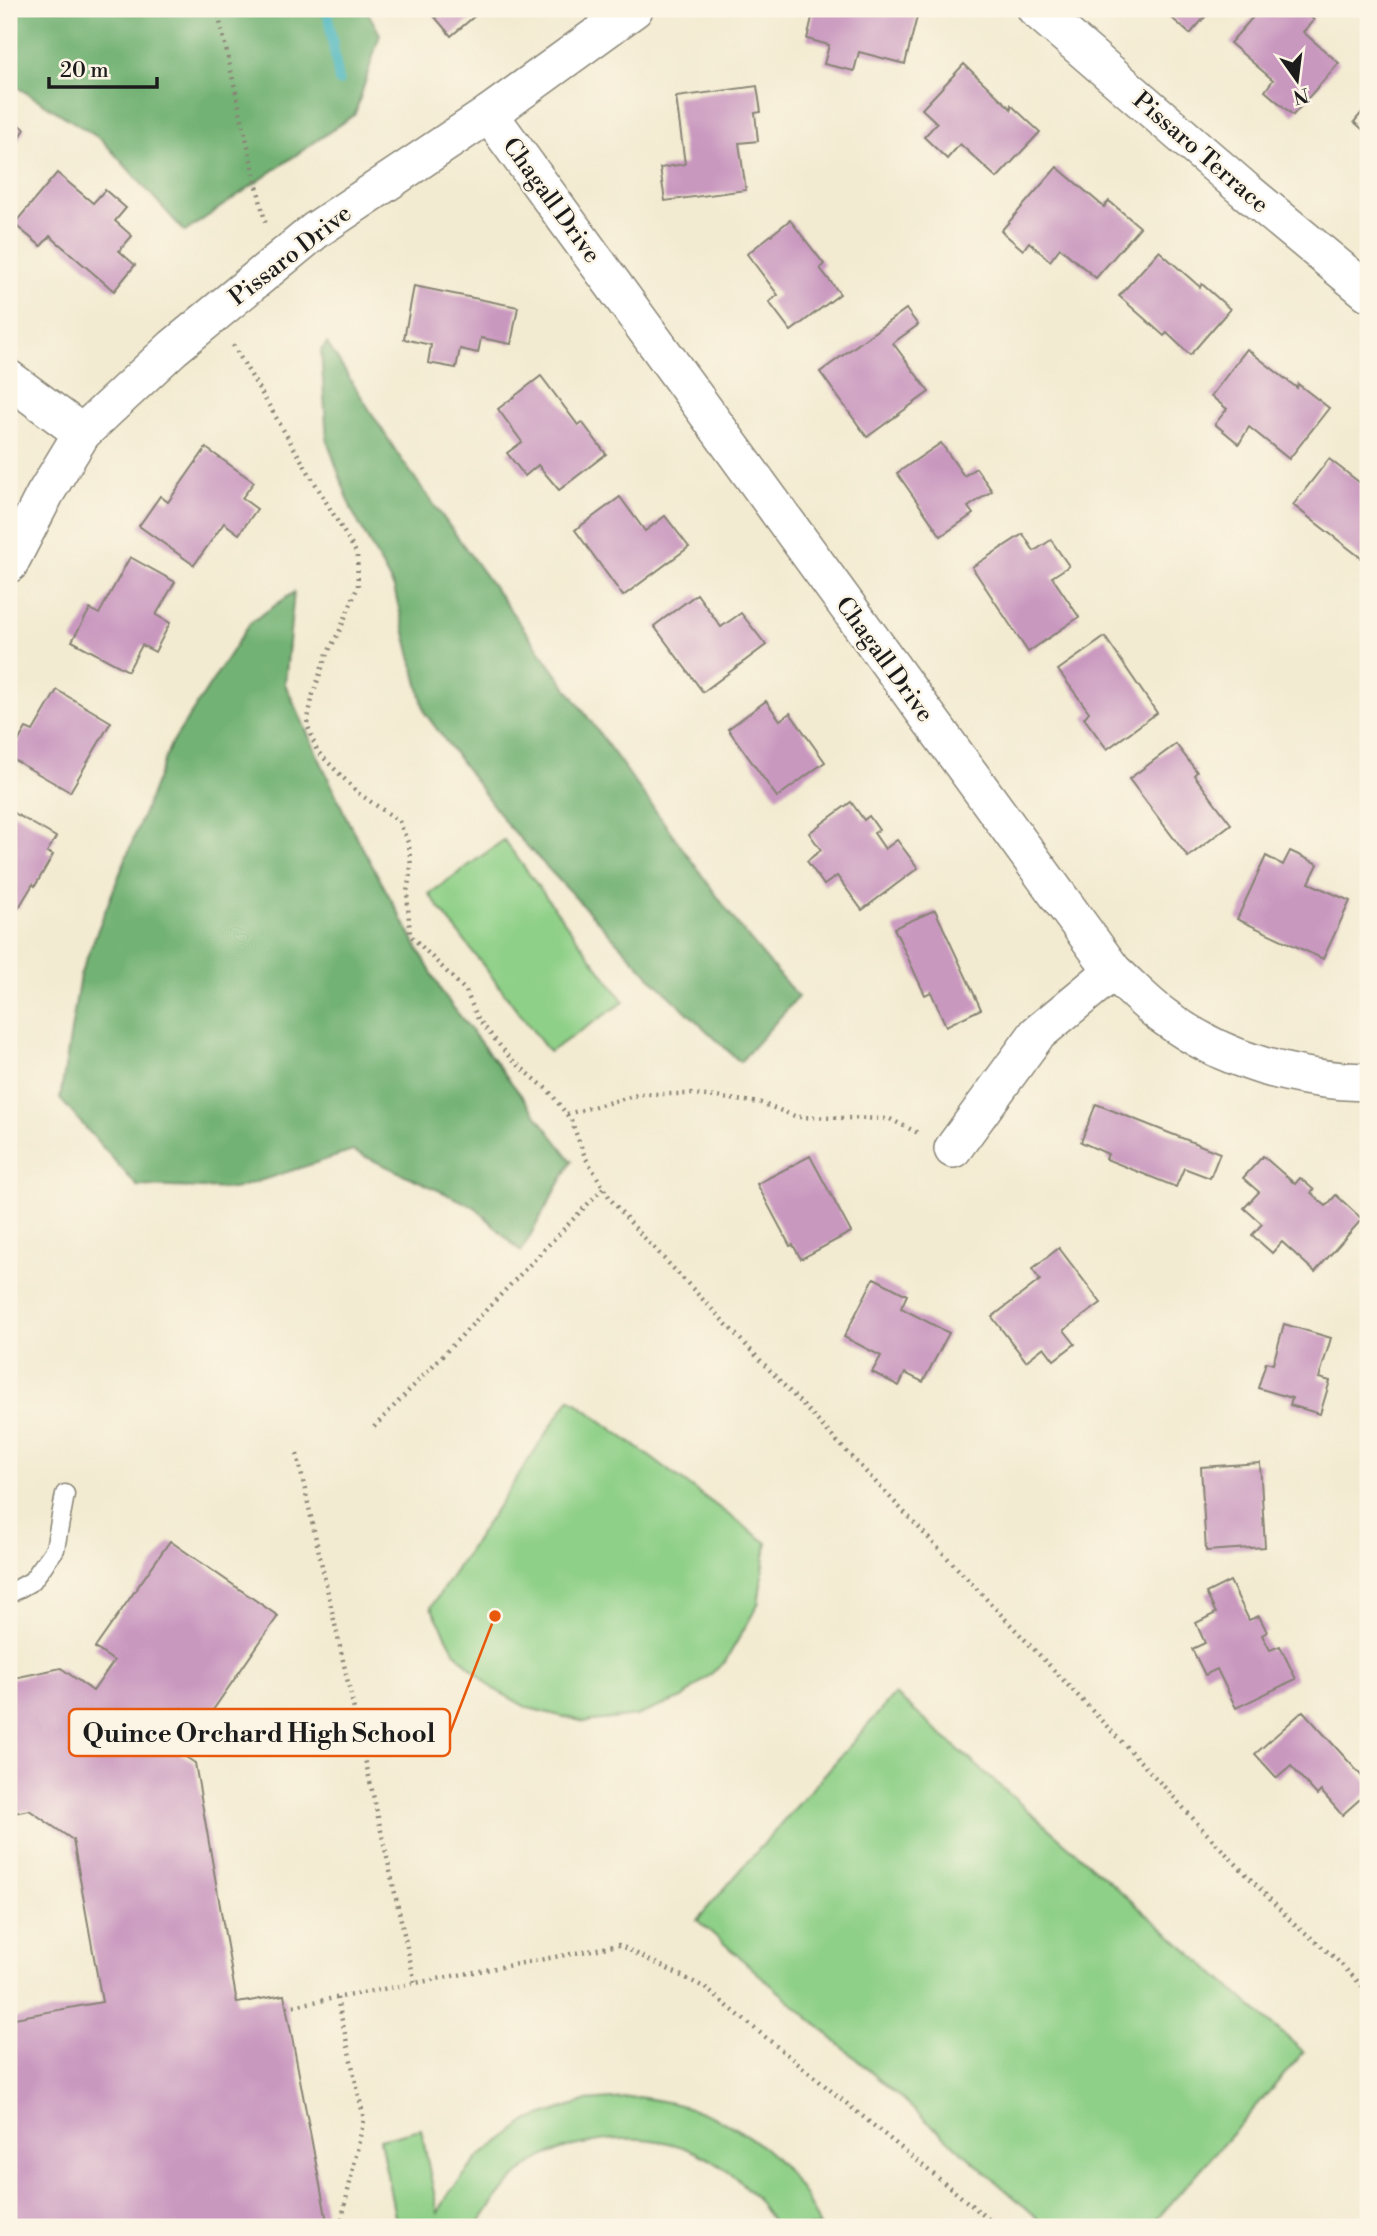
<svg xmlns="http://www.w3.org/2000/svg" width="1377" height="2236" font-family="'Libre Bodoni',serif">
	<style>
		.green { fill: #8fd088; stroke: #567652; stroke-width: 2 }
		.forest { fill: #73b274; stroke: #486748; stroke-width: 2 }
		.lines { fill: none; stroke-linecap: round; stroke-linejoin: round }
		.stream { stroke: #44b4bc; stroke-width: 10 }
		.building { fill: #c998bf }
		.lane-casing { stroke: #888476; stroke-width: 21 }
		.street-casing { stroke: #888476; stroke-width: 40 }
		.path { stroke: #888476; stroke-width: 4.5; stroke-dasharray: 2 5; stroke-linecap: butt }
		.lane { stroke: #fff; stroke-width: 18 }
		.street { stroke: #fff; stroke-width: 37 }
		.labels { text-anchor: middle; stroke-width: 5; stroke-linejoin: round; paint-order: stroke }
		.street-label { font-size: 24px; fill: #1c1c1c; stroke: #fcf5e5 }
		.leader { fill: none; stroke: #e8590c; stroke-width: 2.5 }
		.callout-dot { fill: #e8590c; stroke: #fcf5e5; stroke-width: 2.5 }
		.callout { fill: #fcf5e5; stroke: #e8590c; stroke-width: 2.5 }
		.callout-label { font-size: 26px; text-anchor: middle; font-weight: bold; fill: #1c1c1c }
	</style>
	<rect width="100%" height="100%" fill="#fcf5e5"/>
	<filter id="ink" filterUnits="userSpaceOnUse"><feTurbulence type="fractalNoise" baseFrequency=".0143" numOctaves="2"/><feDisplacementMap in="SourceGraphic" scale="14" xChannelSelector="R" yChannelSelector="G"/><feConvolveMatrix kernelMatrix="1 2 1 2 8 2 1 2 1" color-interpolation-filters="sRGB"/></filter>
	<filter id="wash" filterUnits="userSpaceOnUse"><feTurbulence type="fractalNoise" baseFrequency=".00686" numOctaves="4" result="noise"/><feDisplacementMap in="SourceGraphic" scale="28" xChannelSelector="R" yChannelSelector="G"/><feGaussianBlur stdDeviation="1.57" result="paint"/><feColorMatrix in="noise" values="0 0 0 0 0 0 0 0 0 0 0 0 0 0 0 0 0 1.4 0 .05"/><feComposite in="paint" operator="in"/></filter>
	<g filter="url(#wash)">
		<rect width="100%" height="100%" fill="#f3ebd1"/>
		<g class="green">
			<polygon points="504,840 624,1002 549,1052 429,894"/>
			<polygon points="570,1398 767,1543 758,1605 725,1662 682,1698 636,1716 585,1722 528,1708 492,1688 455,1652 431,1607"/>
			<polygon points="895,1694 1304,2052 1150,2227 1048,2227 697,1920"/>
			<path d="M 639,2097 C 655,2100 672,2102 687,2107 C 752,2129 794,2164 820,2227 L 776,2227 C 734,2157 670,2127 589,2143 C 573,2146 553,2151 538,2160 C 512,2176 493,2202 477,2227 L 397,2227 L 380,2139 L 421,2129 L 438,2213 L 449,2193 L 479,2157 L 527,2121 L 585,2101 Z"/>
		</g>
		<g class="forest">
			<polygon points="9,9 366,9 380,34 355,114 185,232 102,140 9,82"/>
			<polygon points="327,343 401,459 741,929 798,997 740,1062 654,981 509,827 425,713 394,588 352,511 327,440 321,350"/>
			<polygon points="294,592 285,684 349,823 443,994 572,1161 521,1252 475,1207 353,1151 234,1189 137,1186 60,1099 80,975 170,746 250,623"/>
		</g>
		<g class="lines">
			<polyline class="stream" points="327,9 339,81"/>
		</g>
		<g id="blocks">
			<g class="building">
				<polygon points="428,9 483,9 451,36"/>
				<polygon points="814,9 919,9 905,64 859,52 854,71 824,64 829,45 807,39"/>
				<polygon points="1166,9 1212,9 1190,34 1164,11"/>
				<polygon points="1260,9 1274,9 1282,15 1287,9 1301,9 1314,20 1303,32 1339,63 1293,115 1265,91 1273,80 1230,43"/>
				<polygon points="964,64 1011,109 1011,105 1040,132 997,178 960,144 947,159 924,137 937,123 922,109"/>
				<polygon points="757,86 761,112 755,113 758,141 739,143 746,190 665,201 660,168 685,164 676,97"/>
				<polygon points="1368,105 1368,134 1354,122"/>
				<polygon points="9,118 25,129 9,155"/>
				<polygon points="1057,167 1104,207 1109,201 1140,227 1096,278 1060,248 1050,261 1029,242 1023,250 1001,231"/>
				<polygon points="57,173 93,203 105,190 126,208 115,221 132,236 119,251 135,265 114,291 50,236 41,246 14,224"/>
				<polygon points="790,220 824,264 820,268 840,294 791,331 769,302 778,295 747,254"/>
				<polygon points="1159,251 1200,287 1202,284 1230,309 1190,355 1167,333 1164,336 1119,296"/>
				<polygon points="414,286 518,307 511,344 481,338 478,353 460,349 456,368 428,363 431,345 404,339"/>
				<polygon points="906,309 918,325 893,343 929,392 867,437 820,372"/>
				<polygon points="1247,349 1297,388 1298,384 1329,408 1289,459 1249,427 1239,444 1215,424 1227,409 1211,396"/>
				<polygon points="541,376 578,425 582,422 606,454 559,490 538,465 525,476 507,453 522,442 498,409"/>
				<polygon points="941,443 964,476 976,468 992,491 968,507 973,514 941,536 897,473"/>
				<polygon points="206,448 254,482 242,498 257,509 239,534 224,523 194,565 139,526 160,496 168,502"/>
				<polygon points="1329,459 1368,489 1368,556 1365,561 1293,505"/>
				<polygon points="620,497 645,531 665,516 689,547 623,596 575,530"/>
				<polygon points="1023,534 1034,551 1051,540 1069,566 1052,577 1079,617 1028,652 972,567"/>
				<polygon points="130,557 175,582 156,615 170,623 155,652 142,645 128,671 72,641 90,609 99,614"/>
				<polygon points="697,594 721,627 741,613 766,645 703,692 654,626"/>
				<polygon points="1105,637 1157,713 1107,749 1084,718 1089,712 1058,670"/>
				<polygon points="57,690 111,722 70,792 9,757 26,728 33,731"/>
				<polygon points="766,701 780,720 790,713 825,762 777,797 728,729"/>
				<polygon points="1176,744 1197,772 1194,775 1231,824 1188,857 1129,779"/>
				<polygon points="851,802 864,820 869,816 879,830 874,833 885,849 897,840 918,868 862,910 837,876 824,885 807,861 821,850 809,833"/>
				<polygon points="9,810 56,837 47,852 53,855 35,886 33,884 18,909 9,904"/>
				<polygon points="1290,851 1318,864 1309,883 1350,901 1323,959 1237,919 1266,856 1283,865"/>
				<polygon points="935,910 981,1009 946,1026 931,992 925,995 894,928"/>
				<polygon points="1096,1104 1220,1153 1210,1178 1184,1168 1176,1187 1106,1159 1108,1154 1081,1142"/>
				<polygon points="810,1156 851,1232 801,1259 793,1245 790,1246 757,1184"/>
				<polygon points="1263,1156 1295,1184 1300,1178 1314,1190 1311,1193 1326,1206 1336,1195 1362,1219 1315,1272 1282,1242 1272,1253 1252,1235 1262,1224 1244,1208 1259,1192 1243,1178"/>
				<polygon points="1059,1248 1101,1303 1064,1330 1075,1344 1054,1360 1044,1347 1026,1361 992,1317 1040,1280 1032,1269"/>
				<polygon points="874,1278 907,1295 901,1308 949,1333 923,1382 905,1373 899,1386 872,1372 881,1356 844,1337"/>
				<polygon points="1284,1324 1331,1338 1319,1378 1330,1381 1320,1414 1290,1405 1292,1398 1258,1388 1266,1362 1273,1364"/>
				<polygon points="1260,1463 1265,1547 1206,1551 1201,1467"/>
				<polygon points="170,1541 278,1616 204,1723 182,1708 160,1740 195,1763 237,2003 284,1995 328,2227 9,2227 9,2019 102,2002 73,1840 29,1810 9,1814 9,1679 61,1668 93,1691 114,1661 95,1648"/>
				<polygon points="1230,1581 1249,1620 1259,1616 1267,1632 1262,1635 1270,1650 1280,1646 1296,1679 1236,1708 1217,1669 1205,1675 1192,1649 1205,1643 1196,1623 1216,1613 1206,1593"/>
				<polygon points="1303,1711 1368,1783 1368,1792 1342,1815 1321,1791 1317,1795 1291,1766 1277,1778 1255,1754"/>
			</g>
		</g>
	</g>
	<g filter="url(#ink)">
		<use href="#blocks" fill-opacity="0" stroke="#888476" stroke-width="2"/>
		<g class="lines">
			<g class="lane-casing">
				<polyline id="lane" points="9,1594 32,1581 55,1549 65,1494"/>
			</g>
			<g class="street-casing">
				<g id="street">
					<polyline points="1036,9 1246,191 1368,292"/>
					<path d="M 489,114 L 1113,971 C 1131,987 1147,1005 1166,1018 C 1224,1061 1297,1081 1368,1082"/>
					<polyline points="9,379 82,433"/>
					<polyline points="9,564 45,494 82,433 173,348 316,230 489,114 634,9"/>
					<polyline points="953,1149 1037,1034 1113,971"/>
				</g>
			</g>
			<g class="path">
				<polyline points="217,9 266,226"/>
				<polyline points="233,345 357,554 358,586 340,630 326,656 313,694 307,724 317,751 358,793 399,821 409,845 411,867 407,892 410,935 466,991 478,1019 511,1059 549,1091 571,1120 585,1157 611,1200 636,1229 1170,1793 1208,1835 1290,1920 1334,1957 1368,1992"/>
				<polyline points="567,1114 641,1094 691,1094 761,1103 797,1117 890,1119 920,1134"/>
				<polyline points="374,1427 604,1187"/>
				<polyline points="297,1454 415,1983"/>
				<polyline points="337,1998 364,2119 340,2227"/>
				<polyline points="287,2007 619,1945 704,1987 998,2227"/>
			</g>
			<use href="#lane" class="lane"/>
			<use href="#street" class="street"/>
		</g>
	</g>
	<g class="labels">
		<g class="street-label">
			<text transform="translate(1201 152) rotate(41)" y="8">Pissaro Terrace</text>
			<text transform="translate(552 200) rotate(54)" y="8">Chagall Drive</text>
			<text transform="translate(290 255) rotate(-38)" y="8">Pissaro Drive</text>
			<text transform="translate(885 659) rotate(54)" y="8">Chagall Drive</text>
		</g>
	</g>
	<path class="leader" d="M495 1616L450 1733"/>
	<circle class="callout-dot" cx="495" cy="1616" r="7"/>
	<rect class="callout" x="69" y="1709" width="381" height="47" rx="7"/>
	<g class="callout-label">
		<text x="259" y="1742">Quince Orchard High School</text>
	</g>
	<rect width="1377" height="2236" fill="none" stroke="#fcf5e5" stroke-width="35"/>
	<g transform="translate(1297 80) rotate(166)" stroke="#fcf5e5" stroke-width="5" paint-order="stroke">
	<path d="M0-5L12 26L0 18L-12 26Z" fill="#1c1c1c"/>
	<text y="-10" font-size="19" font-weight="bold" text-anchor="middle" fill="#1c1c1c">N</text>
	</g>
	<path d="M49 77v10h108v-10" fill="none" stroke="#1c1c1c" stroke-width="3.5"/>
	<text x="60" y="77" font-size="21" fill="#1c1c1c" stroke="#fcf5e5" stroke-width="5" paint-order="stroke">20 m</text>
</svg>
